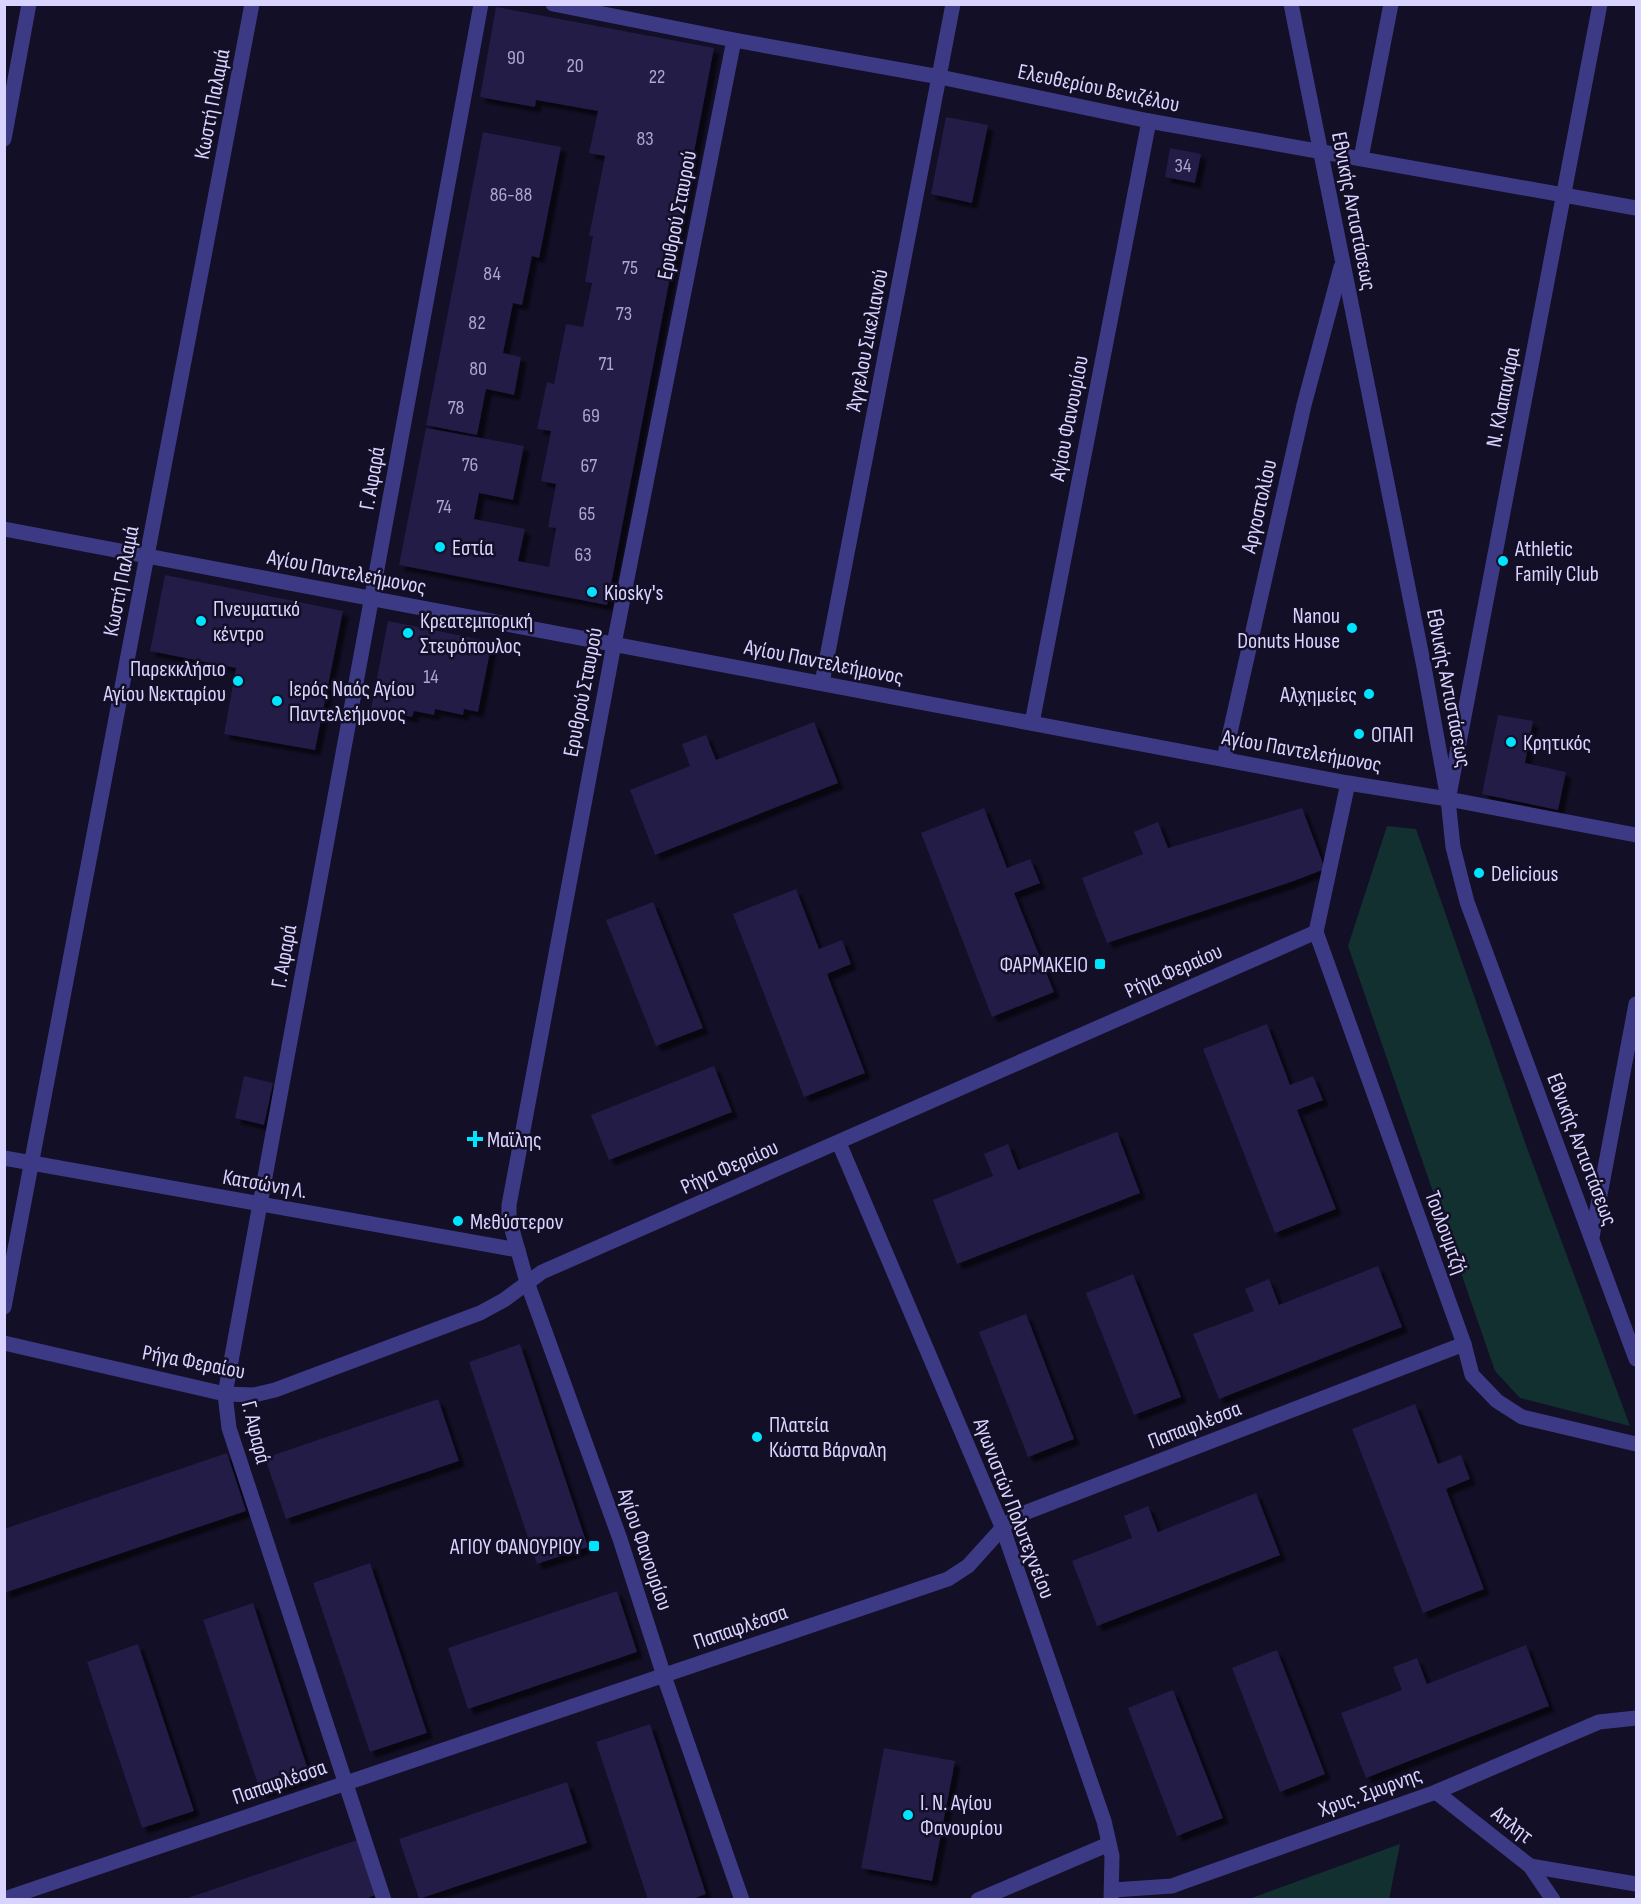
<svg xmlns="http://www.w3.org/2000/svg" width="1641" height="1904" font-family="'Sofia Sans Condensed',sans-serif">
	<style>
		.green { fill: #12302f }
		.building { fill: #241b47; filter: url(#shadow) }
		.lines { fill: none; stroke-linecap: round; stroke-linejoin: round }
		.minor { stroke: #3d3a85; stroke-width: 15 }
		.poi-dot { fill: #00e5ff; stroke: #130f26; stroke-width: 2 }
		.labels { text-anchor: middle; stroke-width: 5; stroke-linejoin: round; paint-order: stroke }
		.number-label { font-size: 20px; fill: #aca6d1 }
		.street-label { font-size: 22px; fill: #d9d4ff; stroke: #130f26 }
		.poi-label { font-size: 22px; fill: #d9d4ff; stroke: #130f26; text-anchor: start }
	</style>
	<defs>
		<filter id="shadow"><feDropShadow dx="5.5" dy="5.5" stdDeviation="1.5" flood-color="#0009"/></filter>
	</defs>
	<rect width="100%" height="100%" fill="#130f26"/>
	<g class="green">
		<polygon points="1387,826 1416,829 1527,1148 1630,1426 1520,1398 1495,1371 1348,946"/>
		<polygon points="1400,1844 1389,1899 1249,1899"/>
	</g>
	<g class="building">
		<polygon points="496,7 714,48 607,605 399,565 426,428 524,446 513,500 479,493 474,519 525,529 518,561 549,567 556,528 548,527 556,484 541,481 551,431 537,429 547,382 554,384 566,324 583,327 592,283 585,282 593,236 589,236 605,156 589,153 598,111 536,100 535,107 480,97"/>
		<polygon points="946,117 988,125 972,203 931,194"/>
		<polygon points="483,132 561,147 539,258 532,256 522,305 513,303 503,353 521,357 514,395 486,389 477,435 426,425"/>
		<polygon points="1170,148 1201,154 1195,183 1165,177"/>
		<polygon points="165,575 343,611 315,750 224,734 236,668 150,651"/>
		<polygon points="388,621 492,642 478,712 464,709 463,715 435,709 434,715 414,711 412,717 371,709"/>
		<polygon points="1498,715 1533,721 1525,763 1566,772 1558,810 1482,794"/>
		<polygon points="814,722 838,783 655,855 630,790 690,766 682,744 706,735 716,760"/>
		<polygon points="984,808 1007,868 1030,859 1040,883 1014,893 1054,992 992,1017 921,833"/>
		<polygon points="1302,808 1325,869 1291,882 1107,943 1082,878 1143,854 1134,832 1158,822 1168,848"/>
		<polygon points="796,889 819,949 842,940 851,964 827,974 865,1073 804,1097 733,914"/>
		<polygon points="653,902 703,1028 656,1046 606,920"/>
		<polygon points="1267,1024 1290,1085 1313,1076 1323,1100 1297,1110 1336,1209 1275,1233 1203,1049"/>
		<polygon points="714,1066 732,1112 609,1160 591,1115"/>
		<polygon points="244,1076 273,1083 264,1125 235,1118"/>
		<polygon points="1117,1132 1140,1193 957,1264 933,1200 993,1176 984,1154 1008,1144 1018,1170"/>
		<polygon points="1378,1266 1402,1327 1219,1399 1193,1334 1254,1311 1245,1289 1269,1279 1279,1305"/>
		<polygon points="1133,1274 1181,1397 1134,1415 1086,1293"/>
		<polygon points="1026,1314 1074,1439 1028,1457 979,1332"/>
		<polygon points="520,1344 588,1547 537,1564 469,1362"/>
		<polygon points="438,1399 459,1461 286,1519 265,1458"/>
		<polygon points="1415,1404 1438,1464 1461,1455 1470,1479 1446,1489 1484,1589 1423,1613 1352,1429"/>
		<polygon points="227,1453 246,1511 4,1593 4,1529"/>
		<polygon points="1256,1493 1280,1555 1097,1626 1072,1561 1132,1538 1124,1516 1148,1506 1158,1532"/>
		<polygon points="370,1563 427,1733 370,1752 313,1583"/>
		<polygon points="617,1591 637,1652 468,1709 448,1648"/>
		<polygon points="253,1603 310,1776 261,1793 203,1620"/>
		<polygon points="138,1644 194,1811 142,1828 87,1662"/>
		<polygon points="1526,1645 1549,1706 1366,1778 1341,1713 1402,1690 1393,1667 1417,1658 1427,1684"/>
		<polygon points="1277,1650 1325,1774 1280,1792 1232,1668"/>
		<polygon points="1173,1690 1223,1818 1177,1836 1128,1708"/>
		<polygon points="650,1724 706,1894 689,1900 648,1900 596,1742"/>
		<polygon points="884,1748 955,1761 932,1881 861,1868"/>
		<polygon points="567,1782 587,1843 419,1899 399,1839"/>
		<polygon points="357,1840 375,1895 363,1900 182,1900"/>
	</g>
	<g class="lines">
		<g class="minor">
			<polyline points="553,4 734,40 940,77 1149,121 1636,208"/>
			<polyline points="1291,4 1424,667 1448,799 1453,847 1467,902 1636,1359"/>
			<polyline points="734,40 614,644 509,1205 509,1219 527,1282 620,1539 664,1676 742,1900"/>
			<polyline points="4,139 29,4"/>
			<polyline points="1361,158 1391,4"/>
			<polyline points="4,529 1348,783 1448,799 1636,835"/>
			<polyline points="822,683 953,4"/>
			<polyline points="1032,723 1149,121"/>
			<polyline points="1224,759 1304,405 1341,267"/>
			<polyline points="1450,790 1600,4"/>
			<polyline points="1316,932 1464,1344 1472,1375 1497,1401 1522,1417 1636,1444"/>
			<polyline points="1316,932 1348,783"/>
			<polyline points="839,1143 1003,1529 1104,1821 1112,1856 1111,1900"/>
			<polyline points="4,1158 518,1250"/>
			<polyline points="1592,1237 1636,1004"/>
			<polyline points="4,1307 252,4"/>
			<polyline points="4,1343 225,1394 254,1395 275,1390 480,1313 504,1300 542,1272 1316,932"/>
			<polyline points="1436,1792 1530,1866 1553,1900"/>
			<polyline points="1530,1866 1636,1884"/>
			<polyline points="1113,1890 1172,1886 1180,1883 1436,1792 1599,1722 1636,1718"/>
			<polyline points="4,1899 948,1579 968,1566 1006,1524 1027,1512 1464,1344"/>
			<polyline points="384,1900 229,1428 225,1394 481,4"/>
			<polyline points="978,1900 1109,1844"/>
		</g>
	</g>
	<g class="poi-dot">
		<circle cx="440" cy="547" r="6"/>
		<circle cx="1503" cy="561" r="6"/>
		<circle cx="592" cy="592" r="6"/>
		<circle cx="201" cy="621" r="6"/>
		<circle cx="1352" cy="628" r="6"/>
		<circle cx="408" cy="633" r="6"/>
		<circle cx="238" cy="681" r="6"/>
		<circle cx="1369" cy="694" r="6"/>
		<circle cx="277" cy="701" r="6"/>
		<circle cx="1359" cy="734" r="6"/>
		<circle cx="1511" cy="742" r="6"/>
		<circle cx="1479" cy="873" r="6"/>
		<rect x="1094" y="958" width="12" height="12" rx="3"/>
		<path d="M472 1130h6v6h6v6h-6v6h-6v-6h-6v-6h6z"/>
		<circle cx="458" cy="1221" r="6"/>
		<circle cx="757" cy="1437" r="6"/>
		<rect x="588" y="1540" width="12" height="12" rx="3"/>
		<circle cx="908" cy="1815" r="6"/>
	</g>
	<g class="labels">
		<g class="number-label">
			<text x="516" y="64">90</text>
			<text x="575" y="72">20</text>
			<text x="657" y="83">22</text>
			<text x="645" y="145">83</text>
			<text x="1183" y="172">34</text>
			<text x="511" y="201">86-88</text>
			<text x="630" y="274">75</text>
			<text x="492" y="280">84</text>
			<text x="624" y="320">73</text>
			<text x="477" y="329">82</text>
			<text x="606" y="370">71</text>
			<text x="478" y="375">80</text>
			<text x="456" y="414">78</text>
			<text x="591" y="422">69</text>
			<text x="470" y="471">76</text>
			<text x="589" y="472">67</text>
			<text x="444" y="513">74</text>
			<text x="587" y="520">65</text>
			<text x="583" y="561">63</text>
			<text x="431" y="683">14</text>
		</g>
		<g class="street-label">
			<text transform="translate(1099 87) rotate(12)" y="8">Ελευθερίου Βενιζέλου</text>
			<text transform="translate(211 104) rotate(-79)" y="8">Κωστή Παλαμά</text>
			<text transform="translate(1355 211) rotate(79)" y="8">Εθνικής Αντιστάσεως</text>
			<text transform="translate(676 215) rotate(-79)" y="8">Ερυθρού Σταυρού</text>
			<text transform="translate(866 340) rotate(-79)" y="8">Άγγελου Σικελιανού</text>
			<text transform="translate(1502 397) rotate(-79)" y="8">Ν. Κλαπανάρα</text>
			<text transform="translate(1068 418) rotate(-79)" y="8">Αγίου Φανουρίου</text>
			<text transform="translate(371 478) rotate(-80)" y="8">Γ. Αφαρά</text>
			<text transform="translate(1258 506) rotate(-77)" y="8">Αργοστολίου</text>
			<text transform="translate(347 571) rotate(11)" y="8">Αγίου Παντελεήμονος</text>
			<text transform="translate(120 581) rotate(-79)" y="8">Κωστή Παλαμά</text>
			<text transform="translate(824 661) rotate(11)" y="8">Αγίου Παντελεήμονος</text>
			<text transform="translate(1450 688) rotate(79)" y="8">Εθνικής Αντιστάσεως</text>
			<text transform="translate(582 692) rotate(-79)" y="8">Ερυθρού Σταυρού</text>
			<text transform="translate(1302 750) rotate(10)" y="8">Αγίου Παντελεήμονος</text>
			<text transform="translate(283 956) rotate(-80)" y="8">Γ. Αφαρά</text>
			<text transform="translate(1173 970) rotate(-24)" y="8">Ρήγα Φεραίου</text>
			<text transform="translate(1583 1149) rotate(69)" y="8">Εθνικής Αντιστάσεως</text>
			<text transform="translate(729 1166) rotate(-24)" y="8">Ρήγα Φεραίου</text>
			<text transform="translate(265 1183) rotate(10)" y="8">Κατσώνη Λ.</text>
			<text transform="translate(1447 1232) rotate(70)" y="8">Τουλουμτζή</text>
			<text transform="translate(194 1361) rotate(11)" y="8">Ρήγα Φεραίου</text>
			<text transform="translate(1194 1424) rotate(-21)" y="8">Παπαφλέσσα</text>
			<text transform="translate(257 1432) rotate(76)" y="8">Γ. Αφαρά</text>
			<text transform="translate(1015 1508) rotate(69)" y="8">Αγωνιστών Πολυτεχνείου</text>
			<text transform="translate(646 1549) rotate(71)" y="8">Αγίου Φανουρίου</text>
			<text transform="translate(740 1626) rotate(-19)" y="8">Παπαφλέσσα</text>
			<text transform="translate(279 1781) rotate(-19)" y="8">Παπαφλέσσα</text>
			<text transform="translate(1370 1791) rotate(-20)" y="8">Χρυς. Σμυρνης</text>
			<text transform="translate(1513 1824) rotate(38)" y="8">Απλητ</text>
		</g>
		<g class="poi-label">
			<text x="452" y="555">Εστία</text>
			<text x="1515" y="556">Athletic<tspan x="1515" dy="25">Family Club</tspan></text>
			<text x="604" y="600">Kiosky's</text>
			<text x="213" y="616">Πνευματικό<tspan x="213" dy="25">κέντρο</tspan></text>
			<text x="1340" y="623" text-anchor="end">Nanou<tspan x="1340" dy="25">Donuts House</tspan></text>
			<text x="420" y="628">Κρεατεμπορική<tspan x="420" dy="25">Στεφόπουλος</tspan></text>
			<text x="226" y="676" text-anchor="end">Παρεκκλήσιο<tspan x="226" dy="25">Αγίου Νεκταρίου</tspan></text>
			<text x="289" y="696">Ιερός Ναός Αγίου<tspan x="289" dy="25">Παντελεήμονος</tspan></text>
			<text x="1357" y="702" text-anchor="end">Αλχημείες</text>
			<text x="1371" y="742">ΟΠΑΠ</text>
			<text x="1523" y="750">Κρητικός</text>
			<text x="1491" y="881">Delicious</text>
			<text x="1088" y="972" text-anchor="end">ΦΑΡΜΑΚΕΙΟ</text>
			<text x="487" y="1147">Μαϊλης</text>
			<text x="470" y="1229">Μεθύστερον</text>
			<text x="769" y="1432">Πλατεία<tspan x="769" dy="25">Κώστα Βάρναλη</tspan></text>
			<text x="582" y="1554" text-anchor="end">ΑΓΙΟΥ ΦΑΝΟΥΡΙΟΥ</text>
			<text x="920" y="1810">Ι. Ν. Αγίου<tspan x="920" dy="25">Φανουρίου</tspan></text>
		</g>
	</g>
	<rect width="1641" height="1904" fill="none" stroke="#d9d4ff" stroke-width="12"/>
</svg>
